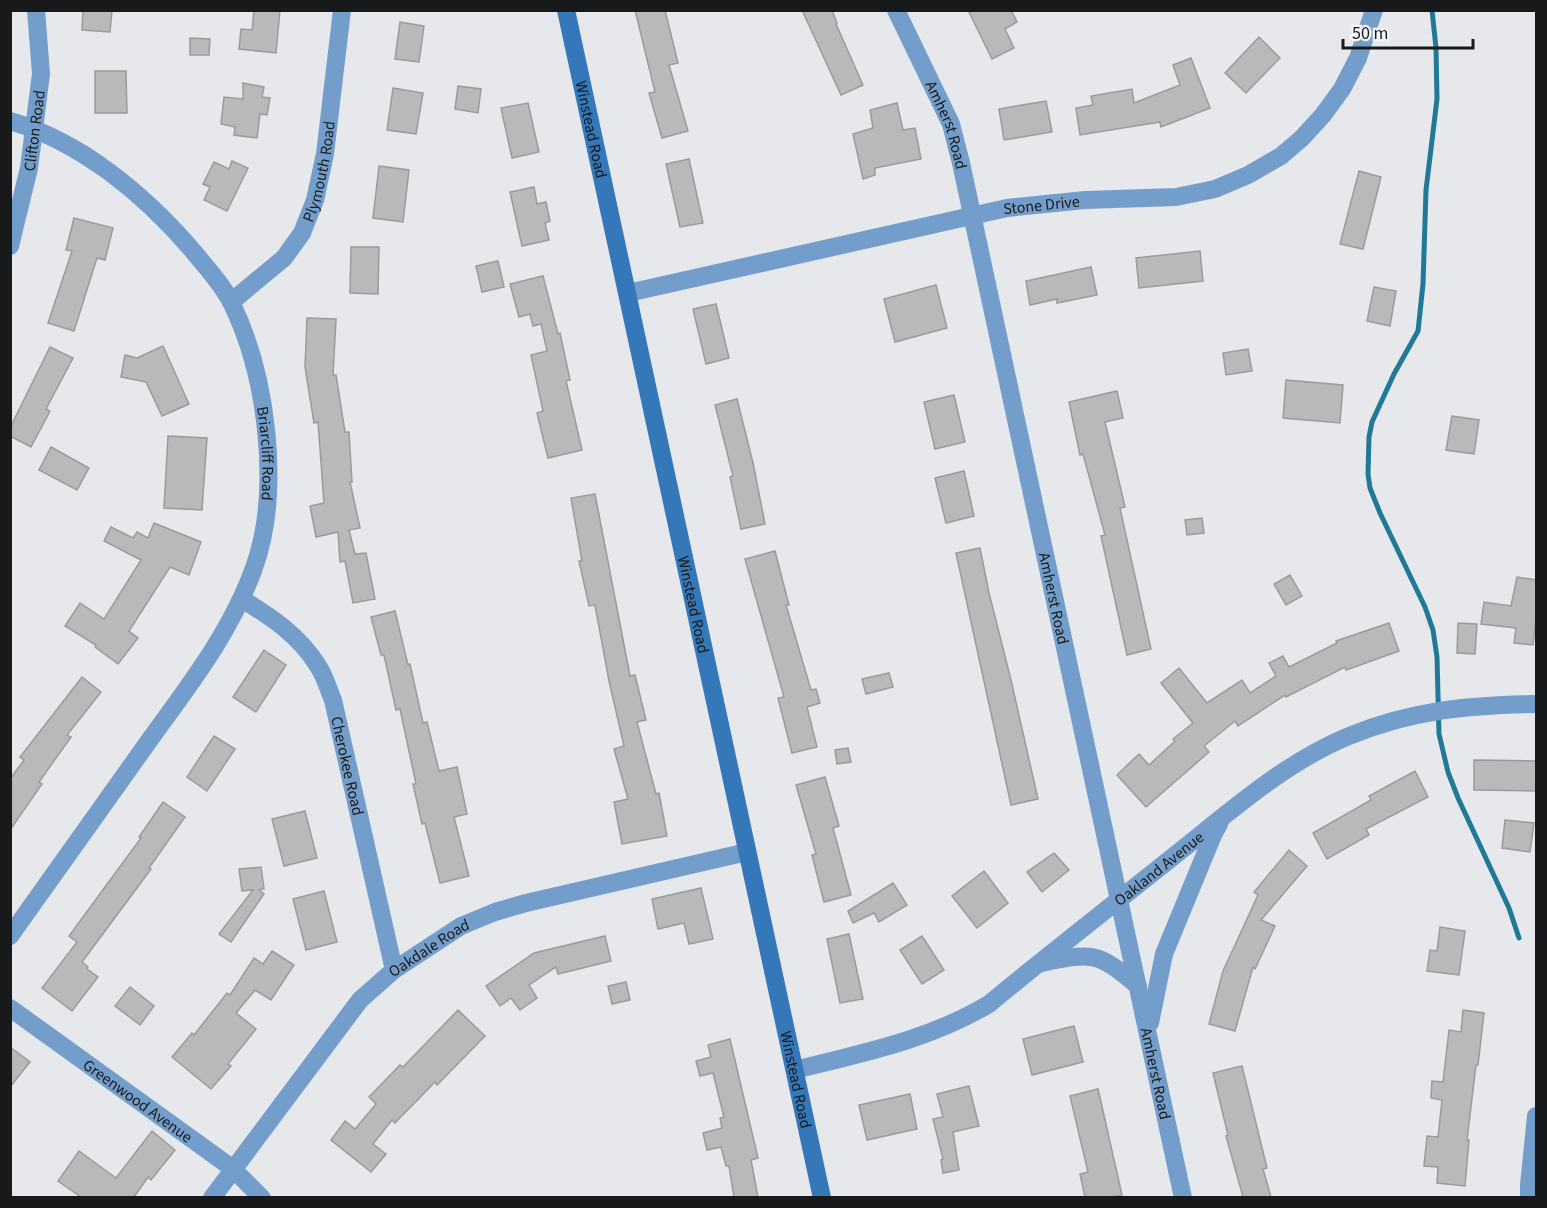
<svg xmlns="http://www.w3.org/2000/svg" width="1547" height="1208" font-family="'Source Sans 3',sans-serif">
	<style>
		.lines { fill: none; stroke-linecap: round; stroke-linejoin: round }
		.stream { stroke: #207a97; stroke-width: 5 }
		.building { fill: #b9b8bb; stroke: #9b9a9d; stroke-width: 1.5 }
		.street { stroke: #739ecb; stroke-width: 18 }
		.secondary { stroke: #3478b9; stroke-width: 18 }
		.labels { text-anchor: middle; stroke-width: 4.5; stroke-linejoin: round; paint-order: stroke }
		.street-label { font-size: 16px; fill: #18191a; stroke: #f4f5f8 }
	</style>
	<rect width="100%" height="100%" fill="#e7e8eb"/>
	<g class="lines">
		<polyline class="stream" points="1432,10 1436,48 1437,99 1426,190 1423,284 1418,331 1394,374 1372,422 1369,437 1368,474 1370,488 1380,513 1425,607 1433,630 1437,657 1439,734 1448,772 1458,798 1509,908 1519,938"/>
	</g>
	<g class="building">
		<polygon points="83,10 112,10 110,32 82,30"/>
		<polygon points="254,10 280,10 276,53 239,49 241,29 252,30"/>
		<polygon points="635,10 665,10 678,63 669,65 688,131 662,138 649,93 655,92"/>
		<polygon points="802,10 832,10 837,23 836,24 863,85 841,95"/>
		<polygon points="968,10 1011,10 1017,22 1005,29 1014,48 992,59"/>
		<polygon points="400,22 424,26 419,62 395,59"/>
		<polygon points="1259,37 1280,58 1246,93 1225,73"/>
		<polygon points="190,38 210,39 209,55 190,55"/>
		<polygon points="1191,58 1210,108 1161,127 1160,122 1080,135 1076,108 1093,105 1091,96 1132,89 1134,103 1180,85 1173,65"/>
		<polygon points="95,71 126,71 127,113 95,113"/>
		<polygon points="243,83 264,87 262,97 270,98 267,115 260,114 257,138 234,135 235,127 221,124 224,97 243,99"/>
		<polygon points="458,86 481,89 478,113 455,109"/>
		<polygon points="393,88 423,93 416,134 387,130"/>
		<polygon points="1046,101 1052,132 1004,140 999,109"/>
		<polygon points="528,103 539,152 512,158 501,108"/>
		<polygon points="897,103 903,130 915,128 921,159 875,168 875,175 863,179 853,134 873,128 870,110"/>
		<polygon points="689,159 703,223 680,227 666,164"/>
		<polygon points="232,161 248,168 227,211 204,200 210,187 203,184 214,162 229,169"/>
		<polygon points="379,166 409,170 403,222 373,218"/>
		<polygon points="1359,171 1381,177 1363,249 1340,244"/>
		<polygon points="534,187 537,204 546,202 550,221 545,223 549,240 522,246 510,192"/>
		<polygon points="74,218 113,228 105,260 97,258 74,331 48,323 72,251 66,250"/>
		<polygon points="351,247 379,247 378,294 350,293"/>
		<polygon points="1200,251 1203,281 1139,288 1136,258"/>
		<polygon points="498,261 504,287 482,292 476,266"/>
		<polygon points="1091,267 1097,295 1057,303 1057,299 1030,305 1026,281"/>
		<polygon points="543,276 558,334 560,333 570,380 566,381 582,450 548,458 537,413 543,411 531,355 547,351 541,324 533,326 530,314 519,317 510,284"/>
		<polygon points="936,285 947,328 895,342 884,299"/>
		<polygon points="1374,287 1396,291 1390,326 1367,321"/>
		<polygon points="716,304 729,358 706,364 693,309"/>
		<polygon points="307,318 336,319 333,375 336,375 345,432 349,432 352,482 350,482 360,528 349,530 355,554 366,553 375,599 353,603 345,561 340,562 338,532 316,537 310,506 324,503 318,422 314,423 305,367"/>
		<polygon points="163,346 189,404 162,416 146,382 121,377 125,355 137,358"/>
		<polygon points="50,347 73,358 46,409 50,411 31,447 10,436 10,428"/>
		<polygon points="1248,349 1252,371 1226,375 1223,353"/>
		<polygon points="1286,380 1343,385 1340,423 1283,418"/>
		<polygon points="1117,391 1123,418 1105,422 1125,507 1120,508 1151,649 1127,655 1101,536 1105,535 1083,454 1080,455 1069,402"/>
		<polygon points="954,395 965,442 935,449 924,402"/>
		<polygon points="737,399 753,463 765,524 741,529 730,477 733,476 715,405"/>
		<polygon points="1452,416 1479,420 1474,454 1446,450"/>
		<polygon points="168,436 207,438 202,510 164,508"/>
		<polygon points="51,447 89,468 77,490 39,470"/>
		<polygon points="964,471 974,516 946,523 935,478"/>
		<polygon points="595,494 630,676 635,675 646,720 637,722 656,794 659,793 667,836 622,844 614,802 628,799 614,749 624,746 609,681 595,605 589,606 579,561 582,561 571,498"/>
		<polygon points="1202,518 1204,533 1187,535 1185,520"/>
		<polygon points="154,523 201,542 189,575 170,567 129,631 138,638 118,664 95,647 96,645 65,626 80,603 104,619 141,560 104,541 111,527 133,538 137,532 148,538"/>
		<polygon points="980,548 989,593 1011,680 1038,799 1011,805 956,553"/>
		<polygon points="775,551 789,605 786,605 811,690 816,689 820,703 807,707 817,747 792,753 778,698 784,697 745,559"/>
		<polygon points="1290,575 1302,596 1286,605 1274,584"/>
		<polygon points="1517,577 1536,580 1536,620 1533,645 1514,643 1516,628 1481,624 1484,602 1511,606"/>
		<polygon points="395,611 408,665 410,664 423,723 427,722 439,771 457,767 467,814 454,817 469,876 440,883 425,823 422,824 413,784 416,784 400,709 396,710 384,655 381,655 371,617"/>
		<polygon points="1389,623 1399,651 1346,670 1345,667 1286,697 1285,695 1238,726 1235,721 1204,746 1209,752 1146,807 1117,775 1139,754 1149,765 1175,741 1173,739 1193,723 1161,683 1179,668 1207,703 1242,680 1250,693 1276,676 1269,663 1283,656 1289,667 1337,643 1336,641"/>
		<polygon points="1458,623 1477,624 1475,654 1457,653"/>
		<polygon points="264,650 286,665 256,712 233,697"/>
		<polygon points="889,673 893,687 866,694 862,679"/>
		<polygon points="82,677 101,692 67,735 71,737 39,782 42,784 10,830 10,779 24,760 20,757"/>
		<polygon points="214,736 235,749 207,791 187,777"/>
		<polygon points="848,748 851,762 837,764 835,750"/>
		<polygon points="1474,760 1536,761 1536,791 1474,790"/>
		<polygon points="1415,771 1428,797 1366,829 1369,835 1327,859 1313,833 1371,800 1369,796"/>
		<polygon points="825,777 839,826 833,828 851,895 824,902 812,855 816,854 796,785"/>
		<polygon points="163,802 185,817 149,868 151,869 82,962 88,967 87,969 98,977 72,1011 42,988 77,942 69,936 141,838 139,837"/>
		<polygon points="305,811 317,858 284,866 272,819"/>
		<polygon points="1505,820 1534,823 1530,852 1502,848"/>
		<polygon points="1289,850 1307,866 1261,920 1275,926 1255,969 1253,967 1235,1031 1209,1024 1223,971 1258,895 1254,892"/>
		<polygon points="1054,853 1069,870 1042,892 1027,872"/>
		<polygon points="261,867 264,889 259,890 264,894 231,942 219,934 253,890 242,891 239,869"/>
		<polygon points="984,871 1008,903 977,928 952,896"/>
		<polygon points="893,883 907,905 879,922 874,913 853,923 848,911"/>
		<polygon points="701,888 713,939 689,944 684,923 658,929 652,899"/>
		<polygon points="324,891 337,942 306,950 293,899"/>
		<polygon points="1440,927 1465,931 1459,975 1427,971 1430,950 1437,951"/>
		<polygon points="849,934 863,999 840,1003 827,939"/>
		<polygon points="605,936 611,961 558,974 556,967 529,985 537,998 520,1010 511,998 500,1006 486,986 534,953"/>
		<polygon points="922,936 944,970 922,984 900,950"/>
		<polygon points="272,951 294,965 271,1000 255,990 236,1013 256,1029 228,1064 231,1066 211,1089 172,1057 192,1033 194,1035 227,993 230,995 254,958 263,964"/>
		<polygon points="626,982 630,1000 612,1004 608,986"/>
		<polygon points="130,987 154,1006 140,1025 115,1006"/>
		<polygon points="458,1010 485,1036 437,1085 435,1082 395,1123 392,1120 373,1144 386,1154 371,1172 331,1140 345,1121 355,1129 376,1104 369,1097 400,1065 403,1067"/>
		<polygon points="1463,1010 1484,1013 1478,1065 1476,1065 1467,1140 1469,1140 1465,1186 1437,1183 1438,1167 1424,1166 1427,1136 1438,1137 1442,1100 1431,1098 1432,1081 1443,1082 1449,1030 1461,1032"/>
		<polygon points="1074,1026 1083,1062 1032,1075 1023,1039"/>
		<polygon points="730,1039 758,1158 751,1160 758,1197 734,1197 729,1166 726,1166 721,1147 707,1150 703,1133 722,1128 720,1118 724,1117 713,1073 700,1076 696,1061 711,1057 708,1045"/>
		<polygon points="10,1047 30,1062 10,1087"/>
		<polygon points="1242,1066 1267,1168 1263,1169 1271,1197 1243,1197 1226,1136 1228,1135 1213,1073"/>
		<polygon points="969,1086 979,1126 953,1132 959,1170 943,1173 941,1160 943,1159 933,1119 943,1117 937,1094"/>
		<polygon points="1098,1089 1122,1195 1111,1197 1085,1197 1080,1174 1088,1172 1070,1096"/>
		<polygon points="910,1094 917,1129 867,1140 859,1105"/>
		<polygon points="152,1131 175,1150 151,1180 148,1177 134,1197 81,1197 58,1181 79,1151 116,1178"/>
	</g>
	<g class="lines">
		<g class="street">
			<path id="s1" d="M 896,10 L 951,124 L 961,163 L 1183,1198"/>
			<path id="s2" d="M 10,121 C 82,142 145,195 193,251 C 206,267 223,285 232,304 C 267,376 281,489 255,565 C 233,629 190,684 151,738 C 104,804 57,870 10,936"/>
			<path id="s3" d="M 10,246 L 29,168 L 41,74 L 36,10"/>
			<path id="s4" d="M 628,293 L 1007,208 L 1085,200 L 1176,197 L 1215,189 L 1248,175 L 1281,156 L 1302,138 L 1323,115 L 1342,89 L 1358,58 L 1374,10"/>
			<path id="s5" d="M 231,302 L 284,258 L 302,233 L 315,200 L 325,154 L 342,10"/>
			<path id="s6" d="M 242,599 C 271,617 299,635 318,666 C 325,676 328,689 333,700 L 394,970"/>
			<path d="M 1042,963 C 1093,952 1098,952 1138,986"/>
			<path id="s7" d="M 10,1008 L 232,1168 L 262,1198"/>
			<polyline points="1150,1023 1164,954 1213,835 1219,824"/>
			<path id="s8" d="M 795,1070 C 862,1053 929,1040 989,1004 C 1053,951 1119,900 1184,848 C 1235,807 1288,761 1349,736 C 1412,710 1470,705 1536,704"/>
			<path id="s9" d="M 212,1198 L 360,1000 L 394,970 L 461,926 L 495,912 L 526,903 L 747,852"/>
			<polyline points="1529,1198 1529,1185 1536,1116"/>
		</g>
		<path class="secondary" id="s10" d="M 566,10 L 822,1198"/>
	</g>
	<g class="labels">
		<g class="street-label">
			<text dy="6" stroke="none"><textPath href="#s1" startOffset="126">Amherst Road</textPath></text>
			<text dy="6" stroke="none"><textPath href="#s3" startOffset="118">Clifton Road</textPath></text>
			<text dy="6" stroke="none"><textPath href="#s10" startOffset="122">Winstead Road</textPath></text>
			<text dy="6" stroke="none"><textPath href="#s5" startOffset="164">Plymouth Road</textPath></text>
			<text dy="6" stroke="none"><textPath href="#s4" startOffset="423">Stone Drive</textPath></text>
			<text dy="6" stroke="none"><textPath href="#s2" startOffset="448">Briarcliff Road</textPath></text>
			<text dy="6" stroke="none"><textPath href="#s1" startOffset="612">Amherst Road</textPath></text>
			<text dy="6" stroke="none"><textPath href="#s10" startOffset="608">Winstead Road</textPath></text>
			<text dy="6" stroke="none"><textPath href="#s6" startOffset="207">Cherokee Road</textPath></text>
			<text dy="6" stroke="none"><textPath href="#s8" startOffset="423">Oakland Avenue</textPath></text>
			<text dy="6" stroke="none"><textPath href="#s9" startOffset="334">Oakdale Road</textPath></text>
			<text dy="6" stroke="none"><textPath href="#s1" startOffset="1098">Amherst Road</textPath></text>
			<text dy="6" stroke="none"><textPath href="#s10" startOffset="1094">Winstead Road</textPath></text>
			<text dy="6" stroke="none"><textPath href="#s7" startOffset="158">Greenwood Avenue</textPath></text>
		</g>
	</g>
	<rect width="1547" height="1208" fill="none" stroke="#18191a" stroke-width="24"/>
	<path d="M1343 39v9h130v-9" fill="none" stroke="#18191a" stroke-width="3"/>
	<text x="1352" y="39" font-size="18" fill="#18191a" stroke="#f4f5f8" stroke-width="4.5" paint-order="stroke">50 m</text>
</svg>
